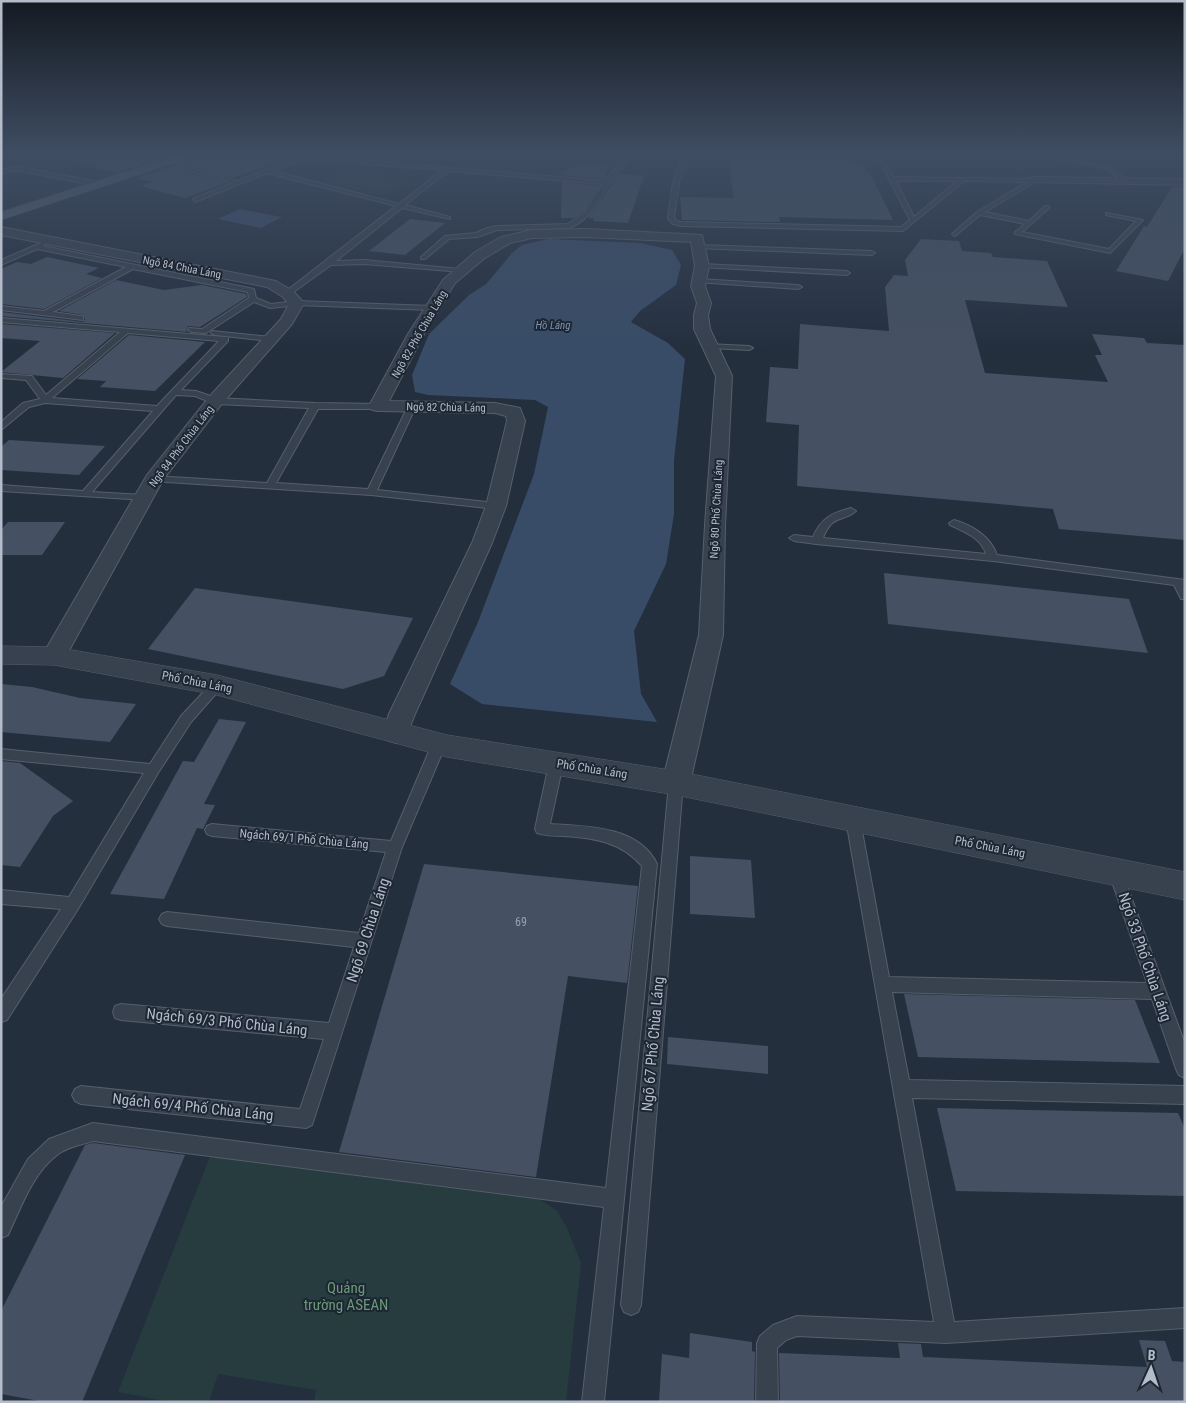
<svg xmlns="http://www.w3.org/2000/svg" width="1186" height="1403" font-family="'Roboto Condensed',sans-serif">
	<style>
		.green { fill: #263c3f }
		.water { fill: #394c67 }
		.building { fill: #455162 }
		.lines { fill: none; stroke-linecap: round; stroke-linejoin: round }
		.service-casing { stroke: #565f6c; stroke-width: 2 }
		.minor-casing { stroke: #565f6c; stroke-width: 2 }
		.tertiary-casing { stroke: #565f6c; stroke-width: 1 }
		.primary-casing { stroke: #414a57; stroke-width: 1 }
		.service { fill: #38414e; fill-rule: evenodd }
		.minor { fill: #38414e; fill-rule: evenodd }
		.tertiary { fill: #38414e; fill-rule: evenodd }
		.primary { fill: #56606e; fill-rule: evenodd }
		.labels { text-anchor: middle; stroke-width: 4; stroke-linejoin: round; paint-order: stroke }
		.far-street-label { font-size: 11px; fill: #b4bcc9; stroke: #1d2633 }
		.far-water-label { font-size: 11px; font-style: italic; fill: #7c92b1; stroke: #1d2633 }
		.street-label { font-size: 12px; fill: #b4bcc9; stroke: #1d2633 }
		.near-number-label { font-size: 12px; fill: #98a1af }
		.near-street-label { font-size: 15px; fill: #b4bcc9; stroke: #1d2633 }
		.near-park-label { font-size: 15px; fill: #6b9a76; stroke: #1d2633 }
	</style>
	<rect width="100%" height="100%" fill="#242f3e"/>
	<g class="green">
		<polygon points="356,169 413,183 380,196 323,182"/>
		<polygon points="210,1156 541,1200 557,1211 567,1228 581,1263 566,1402 314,1402 316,1390 218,1374 209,1402 170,1402 118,1392"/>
	</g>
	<g class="water">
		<polygon points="239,209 282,217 261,228 218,219"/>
		<polygon points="548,239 640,243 672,250 681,265 676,285 640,311 631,322 668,343 685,359 674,460 674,514 666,564 634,631 641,694 657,722 482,704 450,684 478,622 534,474 548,407 535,400 428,395 415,392 412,375 429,334 469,295 486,284 512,253 522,245"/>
	</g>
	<g class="building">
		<polygon points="90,153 177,153 116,173 72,162"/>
		<polygon points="203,153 293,153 293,157 232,178 188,166 184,170 185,172 226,183 185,198 141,186 153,182 136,178 200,157"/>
		<polygon points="728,158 849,159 850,162 862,162 867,172 870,173 893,220 779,217 780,222 682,220 680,197 734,198"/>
		<polygon points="585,162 613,165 604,174 608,174 604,179 562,175 562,172"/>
		<polygon points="619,174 644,176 628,223 593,221 594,218 588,218"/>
		<polygon points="562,182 600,186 583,212 574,218 561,218"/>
		<polygon points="1172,187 1185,187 1185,248 1168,281 1116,271 1144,226 1147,227"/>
		<polygon points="410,219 445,223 405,255 369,251"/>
		<polygon points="921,239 959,241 962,251 991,253 993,257 1047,261 1068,307 965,300 985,373 1108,382 1095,355 1102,355 1092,334 1144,338 1147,343 1185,345 1185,540 1059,529 1053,509 797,486 799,425 766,422 770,367 798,369 800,324 889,331 885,287 894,275 908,276 905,260"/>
		<polygon points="47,257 99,268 86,274 102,278 44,309 1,304 1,269 17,262 31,264"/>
		<polygon points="116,280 164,290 202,285 246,294 247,297 200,327 188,326 186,331 188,332 1,316 1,312 83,322 85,320 84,315 59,311"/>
		<polygon points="1,324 115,333 63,378 1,372 40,341 1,338"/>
		<polygon points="129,335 205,342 155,391 100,387 106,381 77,379"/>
		<polygon points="9,440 105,446 79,475 1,470 1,447"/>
		<polygon points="8,522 65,522 42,555 1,555 1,530"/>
		<polygon points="884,573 1129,599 1148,653 888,624"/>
		<polygon points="195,588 413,618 384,676 343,689 148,649"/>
		<polygon points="1,684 32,687 80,698 136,704 110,742 1,732"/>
		<polygon points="219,719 246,722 204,804 215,805 203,829 197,828 164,899 110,894 183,761 194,762"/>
		<polygon points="1,761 20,763 73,801 53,816 20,867 1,865"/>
		<polygon points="690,856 751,860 755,918 690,914"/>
		<polygon points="424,864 638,886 627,983 568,976 536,1177 339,1152"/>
		<polygon points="904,994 1135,1000 1160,1063 918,1057"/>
		<polygon points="668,1037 768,1046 768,1074 667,1064"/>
		<polygon points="937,1108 1178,1113 1185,1129 1185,1196 956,1191"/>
		<polygon points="93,1143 185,1155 82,1402 45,1402 1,1394 1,1311 85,1145"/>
		<polygon points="690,1333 752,1342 752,1351 755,1352 754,1402 659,1402 662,1354 689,1358"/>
		<polygon points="1139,1340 1165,1341 1172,1361 1185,1362 1185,1402 780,1402 779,1353 900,1358 898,1343 921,1344 923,1357 1147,1367"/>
	</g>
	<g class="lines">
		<g class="service-casing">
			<g id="service">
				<polygon points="79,153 88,153 71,159 68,157"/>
				<path d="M 628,153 L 634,153 C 626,163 618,172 611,181 C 598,199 591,220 569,228 L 497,230 L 477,237 L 449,239 L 425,259 L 421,259 L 421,257 L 445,236 L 476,233 L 487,228 L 497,226 L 568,224 L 584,213 L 603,184 L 448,171 L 405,205 L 450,217 L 450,219 L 402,208 L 336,261 L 364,260 L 460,269 L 462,270 L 462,272 L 364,264 L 331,265 L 288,296 L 285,296 L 285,292 L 396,206 L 267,173 L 195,202 L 193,199 L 232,183 L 186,170 L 189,168 L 237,181 L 305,155 L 605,181 ZM 306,159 L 442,170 L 399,204 L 273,171 Z"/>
				<path d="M 683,153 L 689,153 L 679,183 L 674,218 L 677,221 L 681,222 L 901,227 L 910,220 L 881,163 L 874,159 L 850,153 C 875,153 882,156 894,177 L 1036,179 L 1036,181 L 985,212 L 1029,221 L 1045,206 L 1049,206 L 1049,208 L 1022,232 L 1109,249 L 1136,221 L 1106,215 L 1106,213 L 1143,220 L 1110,253 L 1015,234 L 1015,232 L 1025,224 L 980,215 L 955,236 L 952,234 L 953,233 L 977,212 L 1027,182 L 964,181 L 903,231 L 681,226 L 673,224 L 668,218 L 673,183 ZM 896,181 L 957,181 L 914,217 Z"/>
				<polygon points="1019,153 1031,153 1110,166 1129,182 1124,183 1106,168"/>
				<polygon points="15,166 98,182 101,184 98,186 15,170 1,174 1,170"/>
				<polygon points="43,242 46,244 43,246 254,289 256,298 271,304 297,301 432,306 436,308 432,310 297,305 270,308 254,302 206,333 192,332 188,330 189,328 202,329 249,298 248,292 133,269 53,312 80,316 83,316 83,320 1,310 1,306 44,311 126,267 37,249 1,265 1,260"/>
				<polygon points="699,245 872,251 875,253 872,255 697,248 697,246"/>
				<polygon points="702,264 847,271 850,273 847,275 700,267 700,265"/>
				<polygon points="699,279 798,285 802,287 798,289 697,282 697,280"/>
				<path d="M 1,318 L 225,337 L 228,337 L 228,341 L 181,390 L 196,391 L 216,398 L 315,403 L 381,404 L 382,406 L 378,409 L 318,409 L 276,483 L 368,489 L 408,406 L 415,404 L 416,406 L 377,490 L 496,503 L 501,506 L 496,509 L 371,495 L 151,481 L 151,477 L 154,476 L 267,483 L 309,408 L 215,404 L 195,396 L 176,395 L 92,492 L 143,495 L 148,498 L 146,500 L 1,491 L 1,485 L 83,491 L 153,411 L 45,403 L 29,407 L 1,430 L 1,422 L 23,403 L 40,399 L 26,380 L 1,378 L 1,374 L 32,376 L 46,395 L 120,332 L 1,322 ZM 128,333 L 219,341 L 157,406 L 52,398 Z"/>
				<polygon points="212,331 271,337 275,339 271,341 215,335 211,333"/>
				<polygon points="707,344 749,346 753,348 749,350 710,348 706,346"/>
				<path d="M 851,508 L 856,511 C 842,523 833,513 823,538 L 986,554 C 981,538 965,532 950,525 L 949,523 L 954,520 C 972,525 991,537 997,555 L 1185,580 L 1185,599 L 1181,599 L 1174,585 L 993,561 L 816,544 L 794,541 L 789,538 L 794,535 L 813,537 C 821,518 832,513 851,508 Z"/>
				<polygon points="217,681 221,682 223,685 221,688 191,722 158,773 78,909 7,1020 1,1022 1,999 61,909 1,904 1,890 69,897 144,773 1,759 1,749 150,764 181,716 213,682"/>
				<polygon points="439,739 444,741 446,744 402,847 312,1125 306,1128 81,1104 75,1101 72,1095 75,1089 81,1086 300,1109 324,1039 121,1020 115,1018 113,1012 115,1006 121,1004 329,1023 354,947 167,926 162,924 159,919 162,914 167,912 359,933 386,852 212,836 207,834 205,830 207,826 212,824 391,841 432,744 434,741"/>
				<path d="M 556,759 L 561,760 L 563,764 L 550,824 C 586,826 639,826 657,864 L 604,1402 L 582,1402 L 604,1207 L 93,1141 C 81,1145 67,1147 57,1155 C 32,1174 21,1208 8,1235 L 1,1238 L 1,1207 L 28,1159 L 49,1139 L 93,1123 L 606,1188 L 642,866 C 621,842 595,838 564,836 C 555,836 546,836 537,833 L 535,829 L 549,764 L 551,760 Z"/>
				<polygon points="676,778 681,779 683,783 641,1305 638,1312 631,1315 624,1312 621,1305 669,783 671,779"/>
				<polygon points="853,814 858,816 860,820 889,977 1147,983 1109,873 1111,869 1116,867 1121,869 1185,1044 1185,1078 1179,1075 1176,1069 1152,999 892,992 909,1080 1185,1086 1185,1104 912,1098 954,1322 1185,1308 1185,1328 946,1343 797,1336 786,1340 777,1348 778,1402 756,1402 757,1343 760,1336 773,1325 797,1316 934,1322 846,820 848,816"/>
			</g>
		</g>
		<g class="minor-casing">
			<g id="minor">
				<polygon points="1034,177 1185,179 1185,185 1030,182 1028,180 1030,178"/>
				<polygon points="1,227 276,281 293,291 304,303 292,324 221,405 163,480 66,656 62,662 54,664 46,662 42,656 147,475 209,397 281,319 289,304 283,297 267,287 1,235"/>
				<polygon points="586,229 702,235 709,266 705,286 711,303 708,315 710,329 732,376 725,525 723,635 690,783 686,790 676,794 666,790 662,783 699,635 705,525 716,376 694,329 694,315 697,303 691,286 695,266 691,242 586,237 532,238 510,243 485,258 455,283 424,334 389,401 495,403 520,408 525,421 506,506 492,543 415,714 405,740 396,743 387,740 383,733 389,714 472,543 486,506 507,421 506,416 495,413 378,411 372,410 369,406 408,334 443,280 475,252 501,237 532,230"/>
			</g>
		</g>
		<g class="tertiary-casing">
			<polygon id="tertiary" points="1,646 54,647 217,675 447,735 676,771 1185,872 1185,900 676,795 447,757 217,695 54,665 1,664"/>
		</g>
		<g class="primary-casing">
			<polygon id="primary" points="183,153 201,153 199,155 1,220 1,212"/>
		</g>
		<use href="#service" class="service"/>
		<use href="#minor" class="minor"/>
		<use href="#tertiary" class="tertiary"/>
		<use href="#primary" class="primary"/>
	</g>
	<linearGradient id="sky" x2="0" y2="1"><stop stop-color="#141a22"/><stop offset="0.44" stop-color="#3f4d63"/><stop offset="1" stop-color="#3f4d63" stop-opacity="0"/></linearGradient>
	<rect width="1186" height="349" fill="url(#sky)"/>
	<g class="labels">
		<g class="far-street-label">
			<text transform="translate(182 267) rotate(11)" y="4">Ngõ 84 Chùa Láng</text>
			<text transform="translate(419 334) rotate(-60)" y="4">Ngõ 82 Phố Chùa Láng</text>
			<text transform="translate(446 407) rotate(1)" y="4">Ngõ 82 Chùa Láng</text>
			<text transform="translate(181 446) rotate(-53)" y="4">Ngõ 84 Phố Chùa Láng</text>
			<text transform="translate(716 509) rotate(-87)" y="4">Ngõ 80 Phố Chùa Láng</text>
		</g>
		<g class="far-water-label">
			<text x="553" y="329">Hồ Láng</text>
		</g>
		<g class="street-label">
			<text transform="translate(197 682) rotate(11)" y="4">Phố Chùa Láng</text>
			<text transform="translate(592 769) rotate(9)" y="4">Phố Chùa Láng</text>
			<text transform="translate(304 839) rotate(5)" y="4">Ngách 69/1 Phố Chùa Láng</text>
			<text transform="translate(990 847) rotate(11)" y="4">Phố Chùa Láng</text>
		</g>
		<g class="near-number-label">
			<text x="521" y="926">69</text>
		</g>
		<g class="near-street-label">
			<text transform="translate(368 930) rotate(-72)" y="5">Ngõ 69 Chùa Láng</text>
			<text transform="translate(1145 957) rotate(71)" y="5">Ngõ 33 Phố Chùa Láng</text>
			<text transform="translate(227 1022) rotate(6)" y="5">Ngách 69/3 Phố Chùa Láng</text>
			<text transform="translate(653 1044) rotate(-85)" y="5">Ngõ 67 Phố Chùa Láng</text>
			<text transform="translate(193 1107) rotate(6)" y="5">Ngách 69/4 Phố Chùa Láng</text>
		</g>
		<g class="near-park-label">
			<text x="346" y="1293">Quảng<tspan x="346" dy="17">trường ASEAN</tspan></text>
		</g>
	</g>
	<rect width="1186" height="1403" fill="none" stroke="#b4bcc9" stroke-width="5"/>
	<g transform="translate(1151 1368) rotate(3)" stroke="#1d2633" stroke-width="4" paint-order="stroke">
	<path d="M0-4L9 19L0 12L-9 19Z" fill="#b4bcc9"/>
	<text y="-8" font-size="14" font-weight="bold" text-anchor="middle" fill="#b4bcc9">B</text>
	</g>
</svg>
